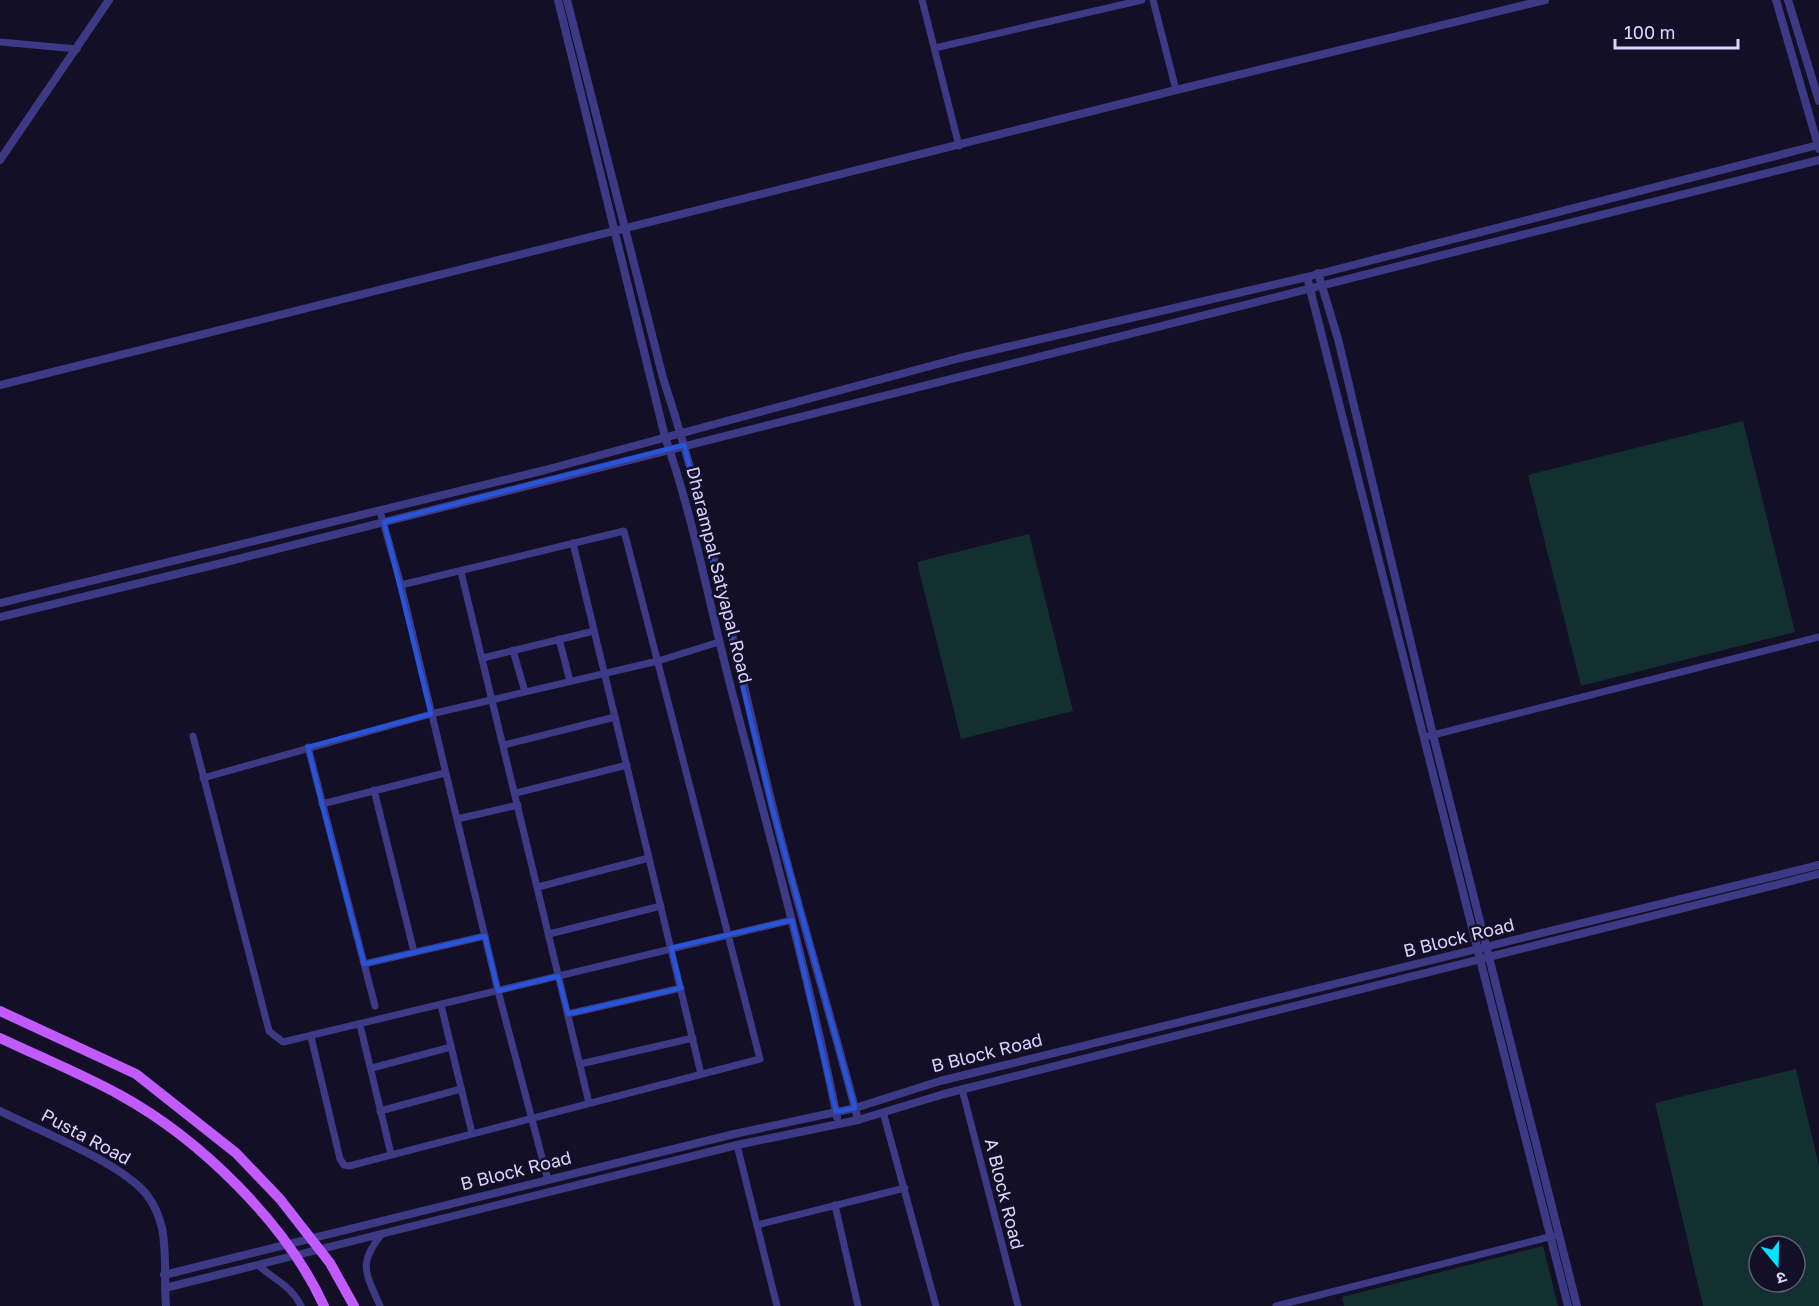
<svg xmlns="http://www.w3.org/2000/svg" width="1819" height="1306" font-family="'Golos Text','Noto Sans Devanagari',sans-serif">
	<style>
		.green { fill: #12302f; fill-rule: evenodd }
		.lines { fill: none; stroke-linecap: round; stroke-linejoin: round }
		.minor { stroke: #3d3a85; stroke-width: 7 }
		.tertiary { stroke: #3d3a85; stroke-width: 8 }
		.primary { stroke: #c25bff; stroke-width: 10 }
		.marked { fill: none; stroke: #2655da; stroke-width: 4.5; stroke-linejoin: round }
		.labels { text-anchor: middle; stroke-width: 5; stroke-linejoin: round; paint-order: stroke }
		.street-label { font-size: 18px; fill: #d9d4ff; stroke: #130f26 }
	</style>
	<rect width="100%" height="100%" fill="#130f26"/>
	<g class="green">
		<polygon points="1743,421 1795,632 1581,686 1528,475"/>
		<polygon points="1029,534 1073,711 961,739 917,562"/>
		<path d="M 1796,1069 L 1819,1166 L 1819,1306 L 1703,1306 L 1655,1103 ZM 1759,1246 L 1795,1246 L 1795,1282 L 1759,1282 Z"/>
		<polygon points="1543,1246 1558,1306 1344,1306 1342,1297"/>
	</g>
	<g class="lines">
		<g class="minor">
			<polyline points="922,0 959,146"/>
			<polyline points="1153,0 1176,90"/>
			<polyline points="0,42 77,49"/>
			<polyline points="935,48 1142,0"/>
			<polyline points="380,511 401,585 498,991 548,1180"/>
			<polyline points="573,543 701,1074"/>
			<polyline points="461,572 589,1103"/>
			<polyline points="559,639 570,681"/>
			<polyline points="513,650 525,692"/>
			<polyline points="483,658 594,631"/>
			<polyline points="193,736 269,1031 283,1042 792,920"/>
			<polyline points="1429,736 1819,637"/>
			<polyline points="504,745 615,717"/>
			<polyline points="308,747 375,1006"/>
			<polyline points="203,778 431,714 658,661 719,642"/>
			<polyline points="374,790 414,952"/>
			<polyline points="516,793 627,765"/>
			<polyline points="322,804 445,773"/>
			<polyline points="457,819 518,805"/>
			<polyline points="538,887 649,858"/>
			<polyline points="549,934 661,906"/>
			<polyline points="364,964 485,936"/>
			<polyline points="441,1005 472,1133"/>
			<polyline points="568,1014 681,988"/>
			<polyline points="360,1025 391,1154"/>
			<polyline points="311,1037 340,1159 344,1165 349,1166 760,1059 624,531 401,585"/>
			<polyline points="580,1064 693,1038"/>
			<polyline points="372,1068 451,1047"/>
			<polyline points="962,1089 1018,1306"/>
			<polyline points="380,1111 461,1089"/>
			<polyline points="883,1112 936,1306"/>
			<polyline points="737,1145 777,1306"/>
			<polyline points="835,1205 858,1306"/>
			<polyline points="757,1225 905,1188"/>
			<path d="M 258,1265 C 273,1279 292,1286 301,1306"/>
			<path d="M 380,1306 C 366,1273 357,1264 382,1234"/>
			<polyline points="1276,1306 1553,1236"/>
		</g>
		<g class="tertiary">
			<path d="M 558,0 L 665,437 C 694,519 709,604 731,688 C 768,830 808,973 837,1117"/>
			<path d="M 567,0 L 663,378 C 709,517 737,662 772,804 C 798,910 831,1014 858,1120"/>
			<polyline points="1776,0 1819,149"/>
			<polyline points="1788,0 1819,101"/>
			<polyline points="0,160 109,0"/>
			<polyline points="1318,273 1338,339 1433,735 1577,1306"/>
			<polyline points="1307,277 1568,1306"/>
			<polyline points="0,385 1176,90 1545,0"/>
			<polyline points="0,603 545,470 960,358 1307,277 1818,145"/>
			<polyline points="0,617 230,561 1819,160"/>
			<path d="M 0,1111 C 38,1130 122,1163 147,1195 C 154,1204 159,1216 162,1228 C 167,1253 164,1281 166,1306"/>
			<polyline points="164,1275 734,1134 855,1108 940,1081 1819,865"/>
			<polyline points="165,1288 737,1145 858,1120 944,1094 1819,874"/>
		</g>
		<g class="primary">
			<polyline points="0,1011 136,1074 236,1153 280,1199 330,1263 354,1306"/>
			<path d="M 0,1038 C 40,1057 82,1074 120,1095 C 200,1139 286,1223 324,1306"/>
		</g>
	</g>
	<path class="marked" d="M 684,445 L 772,807 L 855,1108 L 836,1112 L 792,920 L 671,948 L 681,988 L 568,1014 L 558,976 L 498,991 L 485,936 L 364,964 L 322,804 L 308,747 L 431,714 L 384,522 Z"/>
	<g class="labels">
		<g class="street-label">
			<text transform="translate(719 575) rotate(76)" y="6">Dharampal Satyapal Road</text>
			<text transform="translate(1459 938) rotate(-14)" y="6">B Block Road</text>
			<text transform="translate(987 1053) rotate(-14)" y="6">B Block Road</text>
			<text transform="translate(86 1137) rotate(28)" y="6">Pusta Road</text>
			<text transform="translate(516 1171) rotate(-14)" y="6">B Block Road</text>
			<text transform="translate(1004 1194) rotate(76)" y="6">A Block Road</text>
		</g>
	</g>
	<g transform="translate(1777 1264) rotate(161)"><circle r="28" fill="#130f26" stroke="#625e7d" stroke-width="1.5"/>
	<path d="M0-4.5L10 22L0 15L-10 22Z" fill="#00e5ff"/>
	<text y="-9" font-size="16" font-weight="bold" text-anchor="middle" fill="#d9d4ff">उ</text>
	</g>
	<path d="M1615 39v9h123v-9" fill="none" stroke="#d9d4ff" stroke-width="3"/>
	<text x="1624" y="39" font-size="18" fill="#d9d4ff" stroke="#130f26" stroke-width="4.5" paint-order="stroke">100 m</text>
</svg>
